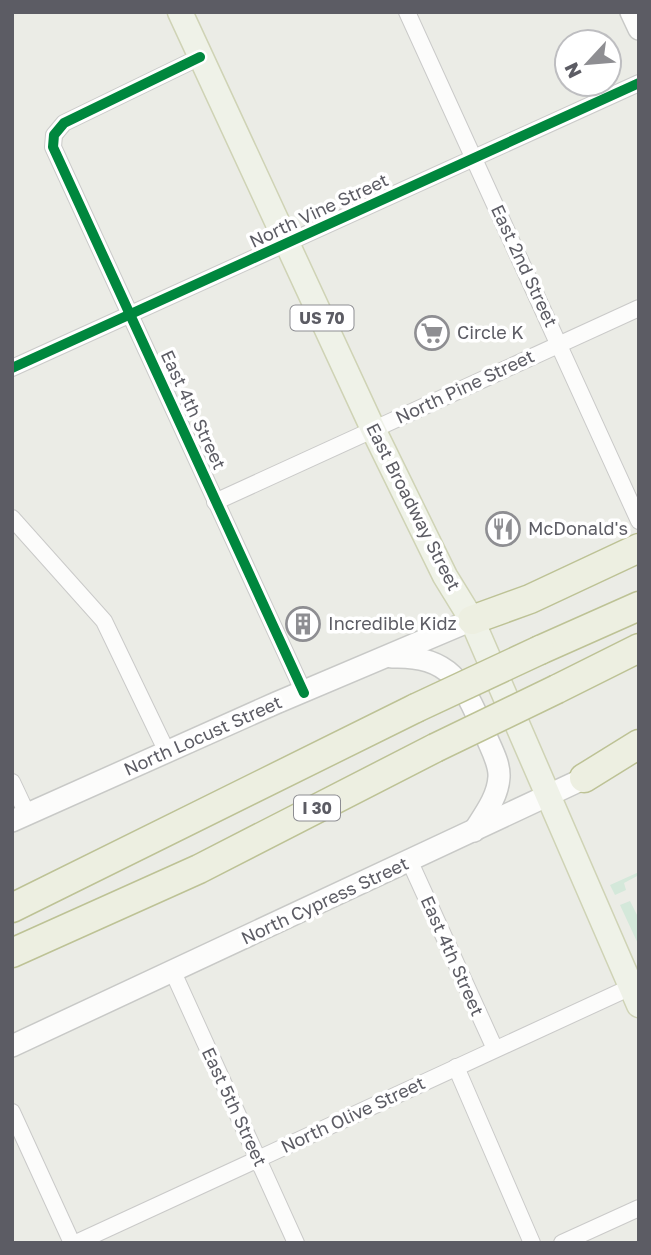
<svg xmlns="http://www.w3.org/2000/svg" width="651" height="1255" font-family="'Golos Text',sans-serif">
	<style>
		.green { fill: #d4e8da }
		.lines { fill: none; stroke-linecap: round; stroke-linejoin: round }
		.street-casing { stroke: #cacac9; stroke-width: 18 }
		.secondary-casing { stroke: #c8c9c7; stroke-width: 24 }
		.primary-casing { stroke: #cfd3b5; stroke-width: 27 }
		.highway-casing { stroke: #bdc295; stroke-width: 31 }
		.street { stroke: #fcfcfb; stroke-width: 16 }
		.secondary { stroke: #fcfcfb; stroke-width: 21 }
		.primary { stroke: #eff2e8; stroke-width: 24 }
		.highway { stroke: #edefe1; stroke-width: 28 }
		.highway-bridge-casing { stroke: #bdc295; stroke-width: 31; stroke-linecap: butt }
		.highway-bridge { stroke: #edefe1; stroke-width: 28 }
		.cycleway-casing { stroke: #fff; stroke-width: 15 }
		.cycleway { stroke: #00873e; stroke-width: 10 }
		.labels { text-anchor: middle; stroke-width: 7; stroke-linejoin: round; paint-order: stroke }
		.shield { fill: #fff; stroke: #8d8d92; stroke-width: 2 }
		.shield-label { font-size: 16px; font-weight: bold; fill: #5c5c64 }
		.street-label { font-size: 18px; fill: #5c5c64; stroke: #fff }
		.poi-label { font-size: 18px; fill: #5c5c64; stroke: #fff; text-anchor: start }
	</style>
	<rect width="100%" height="100%" fill="#ebece6"/>
	<g class="green">
		<polygon points="639,872 639,875 624,883 626,890 615,895 610,885"/>
		<polygon points="630,901 639,919 639,946 620,905"/>
	</g>
	<g class="lines">
		<g class="street-casing">
			<g id="street">
				<polyline points="407,12 639,521"/>
				<polyline points="200,57 64,123 54,135 53,147 304,693"/>
				<polyline points="12,368 639,83"/>
				<polyline points="215,502 639,308"/>
				<polyline points="12,518 104,621 167,752"/>
				<polyline points="12,782 27,814"/>
				<polyline points="410,862 495,1049"/>
				<polyline points="173,972 296,1243"/>
				<polyline points="456,1067 532,1243"/>
				<polyline points="12,1112 72,1243"/>
				<polyline points="76,1243 631,987"/>
				<polyline points="562,1243 639,1208"/>
			</g>
		</g>
		<g class="secondary-casing">
			<g id="secondary">
				<polyline points="631,12 639,29"/>
				<path d="M 392,657 C 450,655 463,683 484,731 C 489,745 500,762 499,777 C 498,797 484,815 474,831"/>
				<polyline points="12,821 276,703 472,620"/>
				<polyline points="12,1046 598,772"/>
			</g>
		</g>
		<g class="primary-casing">
			<polyline id="primary" points="180,12 373,429 445,576 472,620 639,1005"/>
		</g>
		<g class="highway-casing">
			<g id="highway">
				<polyline points="472,620 530,599 639,548"/>
				<polyline points="540,650 639,606"/>
				<polyline points="557,689 639,648"/>
				<polyline points="584,778 639,744"/>
				<polyline points="12,908 416,708"/>
				<polyline points="12,953 199,869 435,748"/>
			</g>
		</g>
		<use href="#street" class="street"/>
		<use href="#secondary" class="secondary"/>
		<use href="#primary" class="primary"/>
		<use href="#highway" class="highway"/>
		<g class="highway-bridge-casing">
			<g id="highway-bridge">
				<polyline points="416,708 540,650"/>
				<polyline points="435,748 557,689"/>
			</g>
		</g>
		<use href="#highway-bridge" class="highway-bridge"/>
		<g class="cycleway-casing">
			<g id="cycleway">
				<polyline points="200,57 64,123 54,135 53,147 304,693"/>
				<polyline points="12,368 639,83"/>
			</g>
		</g>
		<use href="#cycleway" class="cycleway"/>
	</g>
	<defs>
		<g id="supermarket-ring" transform="scale(1.75)"><circle r="9.5" fill="#fff" stroke="#8e8e92" stroke-width="1.5"/><path d="M-6-5.5h2.5l.6 2H6L4.5 2H-2.5L-4.4-4H-6ZM-1.5 3.2a1.3 1.3 0 1 0 .1 0ZM3 3.2a1.3 1.3 0 1 0 .1 0Z" fill="#8e8e92"/></g>
		<g id="restaurant-ring" transform="scale(1.75)"><circle r="9.5" fill="#fff" stroke="#8e8e92" stroke-width="1.5"/><path d="M-5-6h1v4h1v-4h1v4h1v-4h1v5L-1.5 .5V6h-2V.5L-5-1ZM5-6V6H3V1.5H1.5Q1.5-4 5-6Z" fill="#8e8e92"/></g>
		<g id="building-ring" transform="scale(1.75)"><circle r="9.5" fill="#fff" stroke="#8e8e92" stroke-width="1.5"/><path d="M-4-6H4V6H1V3H-1V6H-4ZM-2.5-4.3h1.7v1.8h-1.7ZM.8-4.3h1.7v1.8H.8ZM-2.5-1h1.7V.8h-1.7ZM.8-1h1.7V.8H.8Z" fill="#8e8e92"/></g>
	</defs>
	<g fill-rule="evenodd">
		<use href="#supermarket-ring" x="432" y="333"/>
		<use href="#restaurant-ring" x="503" y="529"/>
		<use href="#building-ring" x="303" y="624"/>
	</g>
	<g class="labels">
		<g class="shield">
			<rect x="290.5" y="305.5" width="63" height="25" rx="5"/>
			<rect x="294" y="795.5" width="46" height="25" rx="5"/>
		</g>
		<g class="shield-label">
			<text x="322" y="324">US 70</text>
			<text x="317" y="814">I 30</text>
		</g>
		<g class="street-label">
			<text transform="translate(319 211) rotate(-25)" y="6">North Vine Street</text>
			<text transform="translate(524 266) rotate(65)" y="6">East 2nd Street</text>
			<text transform="translate(465 387) rotate(-25)" y="6">North Pine Street</text>
			<text transform="translate(193 410) rotate(65)" y="6">East 4th Street</text>
			<text transform="translate(413 507) rotate(63)" y="6">East Broadway Street</text>
			<text transform="translate(203 736) rotate(-24)" y="6">North Locust Street</text>
			<text transform="translate(325 901) rotate(-25)" y="6">North Cypress Street</text>
			<text transform="translate(452 956) rotate(66)" y="6">East 4th Street</text>
			<text transform="translate(234 1107) rotate(65)" y="6">East 5th Street</text>
			<text transform="translate(353 1115) rotate(-25)" y="6">North Olive Street</text>
		</g>
		<g class="poi-label">
			<text x="457" y="339">Circle K</text>
			<text x="528" y="535">McDonald's</text>
			<text x="328" y="630">Incredible Kidz</text>
		</g>
	</g>
	<rect width="651" height="1255" fill="none" stroke="#5c5c64" stroke-width="28"/>
	<g transform="translate(588 63) rotate(244)"><circle r="33" fill="#ffffff" stroke="#bebec1" stroke-width="2"/>
	<path d="M0-5L12 26L0 18L-12 26Z" fill="#8e8e92"/>
	<text y="-10" font-size="19" font-weight="bold" text-anchor="middle" fill="#5c5c64">N</text>
	</g>
</svg>
